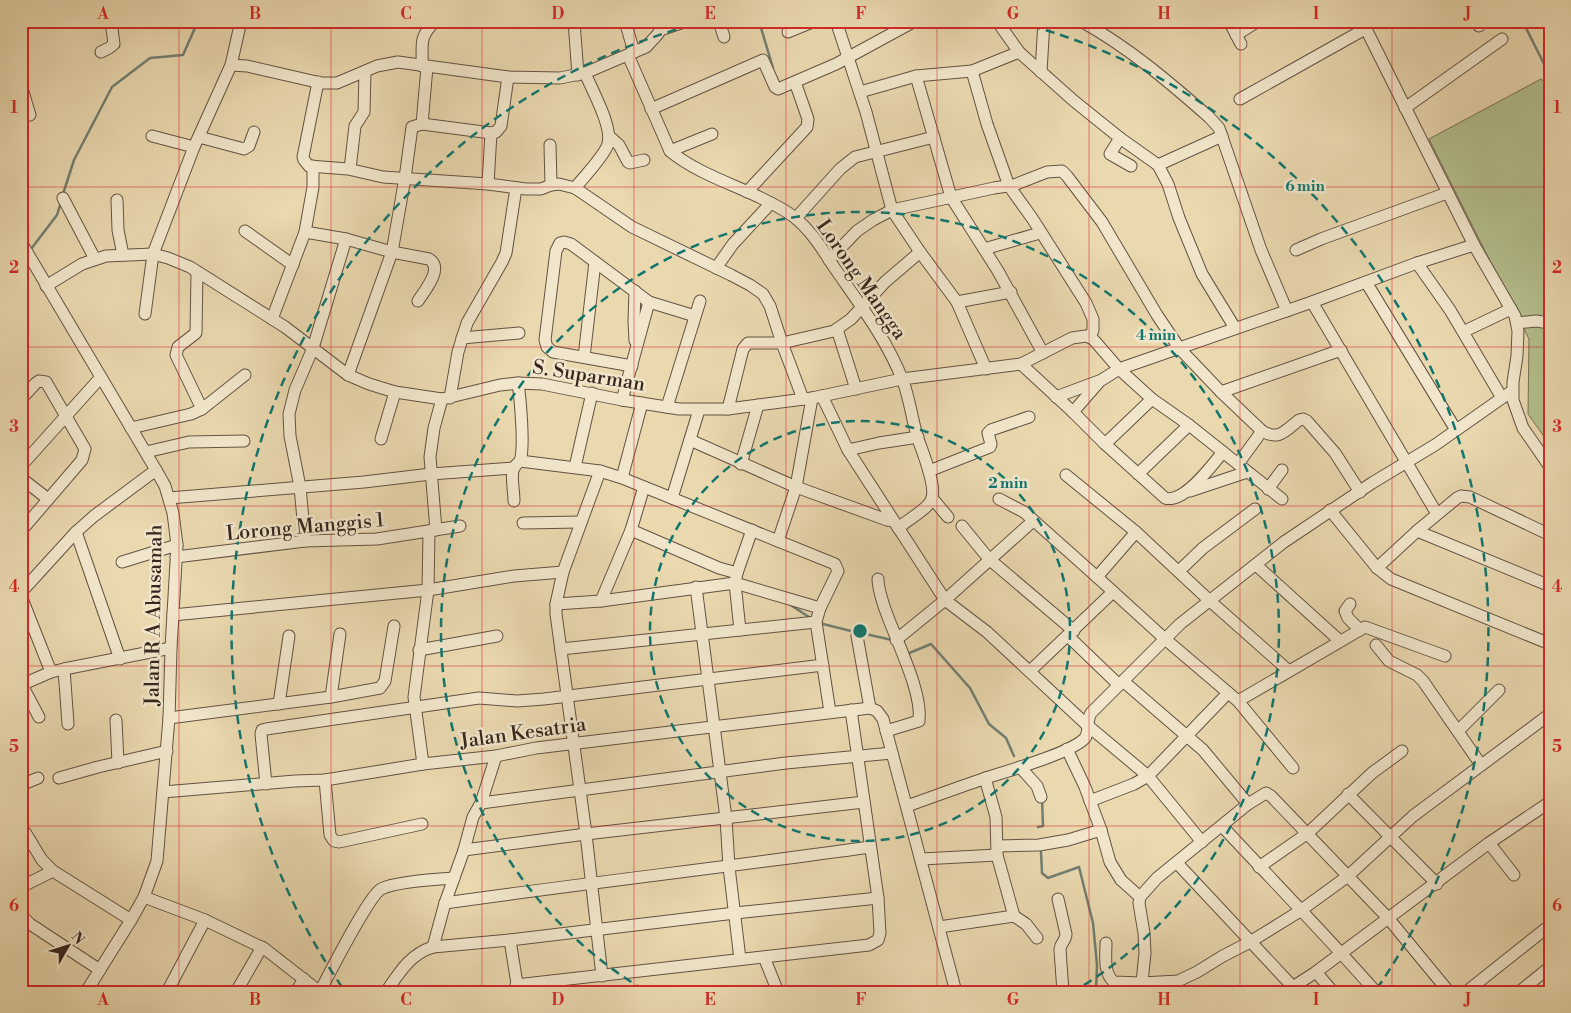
<svg xmlns="http://www.w3.org/2000/svg" width="1571" height="1013" font-family="'Libre Bodoni',serif">
	<style>
		.green { fill: #b4bf8d; stroke: #757256 }
		.lines { fill: none; stroke-linecap: round; stroke-linejoin: round }
		.stream { stroke: #717f73; stroke-width: 2.5 }
		.minor-casing { stroke: #635243; stroke-width: 13 }
		.minor { stroke: #f1e6cb; stroke-width: 11 }
		.grid { fill: none; stroke: #d62828; stroke-width: 1; stroke-opacity: 0.55 }
		.ring { fill: none; stroke: #0f766e; stroke-width: 2.5; stroke-dasharray: 9 6 }
		.labels { text-anchor: middle; stroke-width: 5; stroke-linejoin: round; paint-order: stroke }
		.street-label { font-size: 20px; fill: #36261f; stroke: #f1e6cb }
		.centre { fill: #0f766e; stroke: #f1e6cb; stroke-width: 2.5 }
		.ring-label { font-size: 15px; text-anchor: middle; font-weight: bold; fill: #0f766e; stroke: #f1e6cb; stroke-width: 5; stroke-linejoin: round; paint-order: stroke }
		.neatline { fill: none; stroke: #d62828; stroke-width: 2 }
		.grid-label { font-size: 16px; text-anchor: middle; font-weight: bold; fill: #d62828 }
	</style>
	<rect width="100%" height="100%" fill="#ead8af"/>
	<filter id="stains"><feTurbulence type="fractalNoise" baseFrequency=".004" numOctaves="4"/><feColorMatrix values="0 0 0 0 .2 0 0 0 0 .09 0 0 0 0 .02 0 0 0 .5 -.17"/></filter>
	<radialGradient id="worn" r=".72"><stop offset=".6" stop-color="#630" stop-opacity="0"/><stop offset="1" stop-color="#630" stop-opacity=".3"/></radialGradient>
	<polygon class="green" points="1541,79 1550,87 1550,445 1528,414 1529,339 1429,139"/>
	<g class="lines">
		<g class="stream">
			<polyline points="759,21 773,68"/>
			<polyline points="1524,21 1526,28 1550,76"/>
			<polyline points="63,194 74,160 112,87 150,58 183,55 198,21"/>
			<polyline points="31,249 57,215 61,202"/>
			<polyline points="21,262 26,256"/>
			<polyline points="789,604 809,617"/>
			<polyline points="823,624 855,632"/>
			<polyline points="861,633 892,640"/>
			<polyline points="907,654 931,644 970,688 989,724 1006,738 1014,756"/>
			<polyline points="1038,827 1043,826 1042,799"/>
			<polyline points="1041,852 1042,873 1048,878 1079,867 1093,923 1097,965 1096,992"/>
		</g>
		<g class="minor-casing">
			<g id="minor">
				<polyline points="574,21 578,75"/>
				<polyline points="625,21 634,52"/>
				<polyline points="719,21 724,37"/>
				<polyline points="836,21 866,112 892,210 920,252 957,302 986,369"/>
				<polyline points="961,21 967,21"/>
				<polyline points="997,21 1019,52 1074,101 1120,138 1158,165 1168,184 1179,218 1202,274 1235,328"/>
				<path d="M 1081,21 C 1128,47 1168,81 1209,117 L 1219,128 L 1261,250 L 1287,311"/>
				<polyline points="1229,21 1241,44"/>
				<polyline points="1362,21 1474,245 1515,316 1518,331 1517,356 1513,382 1513,400 1523,428 1550,467"/>
				<polyline points="1477,21 1479,26"/>
				<polyline points="660,30 687,21"/>
				<polyline points="788,32 815,21"/>
				<polyline points="1236,35 1258,21"/>
				<polyline points="101,52 109,48 114,44 111,21"/>
				<path d="M 628,55 L 670,151 C 695,172 732,184 761,198 C 773,204 784,209 794,217 C 812,231 824,252 836,270 C 861,306 887,340 903,381 C 910,400 912,420 918,439 C 923,453 936,485 932,498 C 930,508 906,521 898,528"/>
				<polyline points="231,65 247,66 321,83 337,83 377,66 398,62 508,77 560,78 585,73 646,47 658,34 660,30 660,21"/>
				<path d="M 422,66 C 423,43 418,39 435,21"/>
				<polyline points="972,71 987,124 1009,186 1032,218 1086,303 1093,319 1093,330 1090,337"/>
				<polyline points="1041,72 1044,21"/>
				<polyline points="916,76 951,197 998,271 1043,353"/>
				<polyline points="318,82 303,157 304,160 309,166 348,169 383,177 488,184 526,189 541,189 551,185 559,184 575,188 632,227 731,275 750,285 763,294 770,306 782,343 803,399"/>
				<polyline points="21,85 30,115"/>
				<polyline points="860,92 916,76 972,71 1019,52"/>
				<polyline points="1240,99 1365,29"/>
				<polyline points="1405,108 1502,39"/>
				<polyline points="651,109 763,60 775,87 778,89 836,64 915,21"/>
				<polyline points="422,124 427,67"/>
				<polyline points="152,136 194,147"/>
				<polyline points="609,136 619,145 628,162 630,163 644,160"/>
				<polyline points="199,137 244,149 249,146 254,132"/>
				<polyline points="1120,138 1110,154 1131,166"/>
				<polyline points="550,145 551,185"/>
				<polyline points="670,151 712,134"/>
				<polyline points="1158,165 1222,136"/>
				<polyline points="350,169 355,126 364,112 365,72"/>
				<polyline points="488,184 491,133"/>
				<path d="M 575,188 C 583,178 605,155 608,144 C 613,127 592,90 585,73"/>
				<polyline points="747,192 807,127 808,119 795,82"/>
				<polyline points="63,198 95,259"/>
				<polyline points="117,200 118,230 123,255"/>
				<polyline points="796,218 840,169 855,157 934,137"/>
				<polyline points="245,231 293,265"/>
				<path d="M 305,232 L 346,239 L 392,252 L 429,259 C 444,268 425,290 418,301"/>
				<polyline points="21,242 156,470 165,486 173,513 177,545 171,648 169,718 157,861 144,897 131,920 86,992"/>
				<polyline points="984,249 1040,233"/>
				<polyline points="1296,250 1321,239 1447,193"/>
				<path d="M 829,260 L 857,231 L 873,220 L 892,210 L 994,188 L 1014,185 L 1047,172 L 1062,171 L 1067,176 L 1102,222 L 1157,315 L 1180,349 L 1221,392 L 1262,431 C 1279,441 1285,431 1299,420 L 1303,419 L 1307,421 L 1335,453 L 1360,492"/>
				<polyline points="1417,263 1450,310 1502,398"/>
				<polyline points="716,268 733,244 771,203"/>
				<polyline points="197,272 196,333 178,347 176,355 202,409"/>
				<polyline points="1366,282 1456,430"/>
				<polyline points="46,286 82,264 106,256 153,254 168,258 190,267 285,327 348,375 369,384 395,392 442,399 500,385 518,383 542,384 622,400 679,409 728,409 812,398 902,379 1021,364 1072,338 1086,336 1093,339 1119,369 1152,399 1189,425 1282,499"/>
				<polyline points="957,302 1011,292"/>
				<polyline points="1312,302 1437,514"/>
				<polyline points="145,314 153,254 194,147 231,65 241,21"/>
				<polyline points="272,319 305,232 313,187 313,166"/>
				<polyline points="1517,323 1536,321 1550,323"/>
				<polyline points="837,329 856,389"/>
				<polyline points="1469,329 1511,309"/>
				<polyline points="462,338 519,333"/>
				<polyline points="635,341 634,321 635,291"/>
				<polyline points="584,357 595,262"/>
				<path d="M 1021,364 L 1073,412 L 1105,444 L 1165,498 C 1184,504 1212,465 1223,452"/>
				<polyline points="632,366 553,352 547,347 545,340 556,251 560,243 564,242 571,244 649,302 695,316"/>
				<polyline points="348,375 392,252 405,178 412,127 422,124 491,133 496,132 501,126 508,77"/>
				<polyline points="1221,392 1341,350"/>
				<polyline points="822,396 848,450 945,600 987,632 1087,725 1148,776 1202,842"/>
				<polyline points="1056,397 1099,381"/>
				<polyline points="450,398 458,352 467,323 502,262 506,253 516,188"/>
				<polyline points="21,399 36,383 39,381 46,382 85,449 82,460 21,531"/>
				<polyline points="622,400 649,302"/>
				<polyline points="667,407 700,301"/>
				<polyline points="728,409 743,349 748,343 782,343 834,331 851,319 885,282 920,252"/>
				<polyline points="1073,412 1100,381 1119,369 1312,302 1417,263 1474,245"/>
				<polyline points="131,428 191,414 202,409 245,375"/>
				<polyline points="381,439 395,392"/>
				<polyline points="690,440 796,487 887,520 893,521"/>
				<polyline points="1105,444 1152,399"/>
				<polyline points="848,450 879,443 918,437"/>
				<polyline points="146,452 189,442 244,441"/>
				<polyline points="520,461 600,471 622,478 835,564 838,571 820,608 816,622 830,712"/>
				<polyline points="741,464 758,405"/>
				<polyline points="1238,464 1262,431"/>
				<polyline points="21,466 101,377"/>
				<polyline points="575,467 592,393"/>
				<polyline points="600,471 563,572 556,604 556,614 586,834 602,976"/>
				<polyline points="929,471 990,447 991,444 988,433 991,430 1029,417"/>
				<polyline points="623,474 642,403"/>
				<polyline points="1138,474 1189,425"/>
				<polyline points="1066,475 1136,532 1210,601 1289,671"/>
				<polyline points="21,478 48,499"/>
				<polyline points="1268,489 1282,470"/>
				<polyline points="1190,491 1247,472"/>
				<polyline points="169,498 364,482 431,474 514,468"/>
				<polyline points="672,498 699,410"/>
				<polyline points="932,498 948,517"/>
				<polyline points="999,499 1024,512 1097,577 1165,639 1238,701 1293,768"/>
				<path d="M 514,501 C 514,491 511,479 513,470 C 514,465 518,464 520,461 C 525,448 520,397 518,383"/>
				<polyline points="1330,510 1377,568 1391,579 1550,644"/>
				<polyline points="523,523 581,522"/>
				<polyline points="962,526 989,559 1074,631"/>
				<polyline points="436,530 430,457 434,428 442,399"/>
				<polyline points="631,530 719,568 737,573 735,583 820,608"/>
				<polyline points="1417,531 1550,586"/>
				<polyline points="76,532 120,659"/>
				<polyline points="305,541 300,487 290,436 289,414 295,390 313,348 346,239"/>
				<polyline points="778,541 796,487 812,398"/>
				<polyline points="176,557 305,541 377,539 460,526"/>
				<polyline points="122,562 177,545"/>
				<polyline points="1256,565 1340,641"/>
				<polyline points="1377,568 1417,531 1457,498 1461,496 1470,497 1546,533"/>
				<polyline points="1179,571 1203,548 1255,509"/>
				<polyline points="737,573 752,530"/>
				<polyline points="1097,577 1136,532"/>
				<path d="M 878,579 C 878,588 881,597 884,606 C 894,637 923,691 919,721 L 886,731"/>
				<polyline points="696,587 726,818 729,867 740,959"/>
				<polyline points="21,594 24,589 76,532 94,516 156,470"/>
				<polyline points="21,596 51,672"/>
				<polyline points="601,601 631,530 644,487"/>
				<polyline points="556,604 601,601 735,583 740,630"/>
				<polyline points="1350,604 1345,611 1348,618 1360,630"/>
				<polyline points="173,615 428,590 514,576 563,572"/>
				<polyline points="857,636 870,708"/>
				<polyline points="1068,636 1119,685"/>
				<polyline points="896,640 945,600 1033,521"/>
				<polyline points="1376,645 1389,661 1417,675 1423,681 1481,765"/>
				<polyline points="561,649 816,622"/>
				<polyline points="419,650 497,636"/>
				<polyline points="64,669 68,724"/>
				<polyline points="1030,671 1113,592"/>
				<polyline points="1123,681 1203,750 1248,804"/>
				<polyline points="21,685 51,672 64,669 171,648"/>
				<polyline points="22,685 39,717"/>
				<polyline points="331,697 340,634"/>
				<polyline points="1238,701 1365,627 1445,656"/>
				<polyline points="279,704 289,636"/>
				<polyline points="169,718 331,697 380,688 385,681 394,626"/>
				<polyline points="116,720 118,763"/>
				<polyline points="1458,731 1499,690"/>
				<polyline points="1067,749 1085,787 1101,830 1110,862 1121,880 1140,897"/>
				<polyline points="423,764 414,697 428,590 429,531"/>
				<polyline points="1020,767 1037,786 1041,797"/>
				<polyline points="59,778 98,767 167,751"/>
				<polyline points="985,778 996,817 997,855 1014,916"/>
				<polyline points="325,780 330,835 334,841 339,842 422,824"/>
				<polyline points="266,784 261,734 262,730 266,729 479,698 517,701 544,699 823,665"/>
				<polyline points="21,785 38,778"/>
				<polyline points="163,792 295,781 325,780 423,764 496,756 536,748 870,708 877,711 883,719 956,992"/>
				<polyline points="1348,794 1437,884"/>
				<polyline points="1090,801 1134,784 1148,776 1228,693"/>
				<polyline points="481,803 786,763 892,753"/>
				<path d="M 907,806 C 933,797 959,787 986,778 C 1007,771 1072,753 1085,738 C 1090,731 1086,721 1091,713 L 1180,624 L 1284,542 L 1372,483 L 1435,445 L 1512,391"/>
				<path d="M 1222,826 C 1273,881 1326,935 1376,992"/>
				<polyline points="25,832 42,860 53,871 131,920"/>
				<polyline points="1489,843 1514,875"/>
				<polyline points="998,846 1039,845 1068,840 1101,830"/>
				<polyline points="464,850 586,834 864,802"/>
				<polyline points="922,859 997,855"/>
				<polyline points="1177,863 1293,987"/>
				<polyline points="1259,867 1308,833 1372,773 1402,751"/>
				<polyline points="21,887 53,871"/>
				<polyline points="144,897 205,920 265,949 320,992"/>
				<path d="M 1058,899 L 1066,934 C 1066,941 1060,943 1060,950 L 1063,992"/>
				<path d="M 445,903 C 586,883 728,867 870,847"/>
				<polyline points="21,915 30,924 100,970"/>
				<polyline points="939,927 1014,916 1026,924 1037,938"/>
				<polyline points="510,940 518,990"/>
				<path d="M 1106,943 C 1106,955 1103,973 1114,982 L 1142,983 L 1178,981 L 1197,972 L 1223,956 L 1250,942 L 1300,911 L 1348,876 L 1413,816 L 1550,714"/>
				<polyline points="433,947 445,903 464,850 473,817 481,803 496,756"/>
				<polyline points="764,957 778,992"/>
				<polyline points="1316,972 1333,992"/>
				<polyline points="516,985 869,945 878,940 880,933 878,898 851,710"/>
				<path d="M 320,991 C 330,973 368,897 381,889 C 395,882 437,879 454,878"/>
				<polyline points="167,992 205,920"/>
				<polyline points="236,992 262,947"/>
				<polyline points="296,992 304,979"/>
				<path d="M 386,992 C 399,973 410,954 433,947 L 510,940 L 735,913 L 878,898"/>
				<polyline points="1141,992 1145,953 1144,933 1139,903 1140,897 1157,878 1248,804 1266,793 1271,796 1388,918 1449,992"/>
				<polyline points="1285,992 1316,972 1489,843 1550,802"/>
				<polyline points="1466,992 1549,926"/>
				<polyline points="1519,992 1550,967"/>
			</g>
		</g>
		<use href="#minor" class="minor"/>
	</g>
	<path class="grid" d="M 179,21 L 179,992M 331,21 L 331,992M 482,21 L 482,992M 634,21 L 634,992M 786,21 L 786,992M 937,21 L 937,992M 1089,21 L 1089,992M 1240,21 L 1240,992M 1392,21 L 1392,992M 21,187 L 1550,187M 21,347 L 1550,347M 21,506 L 1550,506M 21,666 L 1550,666M 21,826 L 1550,826"/>
	<g class="ring">
		<circle cx="860" cy="631" r="210"/>
		<path d="M644 990A419 419 0 1 1 1076 990"/>
		<path d="M342 987A629 629 0 0 1 703 22M1017 22A629 629 0 0 1 1378 987"/>
	</g>
	<g class="labels">
		<g class="street-label">
			<text transform="translate(862 279) rotate(55)" y="7">Lorong Mangga</text>
			<text transform="translate(589 375) rotate(9)" y="7">S. Suparman</text>
			<text transform="translate(305 526) rotate(-5)" y="7">Lorong Manggis 1</text>
			<text transform="translate(153 615) rotate(-89)" y="7">Jalan R A Abusamah</text>
			<text transform="translate(523 732) rotate(-8)" y="7">Jalan Kesatria</text>
		</g>
	</g>
	<circle cx="860" cy="631" r="8" class="centre"/>
	<g class="ring-label">
		<text x="1305" y="191">6 min</text>
		<text x="1156" y="340">4 min</text>
		<text x="1008" y="488">2 min</text>
	</g>
	<rect width="1571" height="1013" fill="none" stroke="#ead8af" stroke-width="55"/>
	<g transform="translate(68 946) rotate(51)" stroke="#f1e6cb" stroke-width="4" paint-order="stroke">
	<path d="M0-4L9 19L0 12L-9 19Z" fill="#36261f"/>
	<text y="-8" font-size="14" font-weight="bold" text-anchor="middle" fill="#36261f">N</text>
	</g>
	<rect x="28" y="28" width="1516" height="958" class="neatline"/>
	<g class="grid-label">
		<text x="103" y="19">A</text>
		<text x="255" y="19">B</text>
		<text x="406" y="19">C</text>
		<text x="558" y="19">D</text>
		<text x="710" y="19">E</text>
		<text x="861" y="19">F</text>
		<text x="1013" y="19">G</text>
		<text x="1164" y="19">H</text>
		<text x="1316" y="19">I</text>
		<text x="1468" y="19">J</text>
		<text x="14" y="113">1</text>
		<text x="1557" y="113">1</text>
		<text x="14" y="273">2</text>
		<text x="1557" y="273">2</text>
		<text x="14" y="432">3</text>
		<text x="1557" y="432">3</text>
		<text x="14" y="592">4</text>
		<text x="1557" y="592">4</text>
		<text x="14" y="752">5</text>
		<text x="1557" y="752">5</text>
		<text x="14" y="911">6</text>
		<text x="1557" y="911">6</text>
		<text x="103" y="1005">A</text>
		<text x="255" y="1005">B</text>
		<text x="406" y="1005">C</text>
		<text x="558" y="1005">D</text>
		<text x="710" y="1005">E</text>
		<text x="861" y="1005">F</text>
		<text x="1013" y="1005">G</text>
		<text x="1164" y="1005">H</text>
		<text x="1316" y="1005">I</text>
		<text x="1468" y="1005">J</text>
	</g>
	<rect width="100%" height="100%" filter="url(#stains)"/>
	<rect width="100%" height="100%" fill="url(#worn)"/>
</svg>
